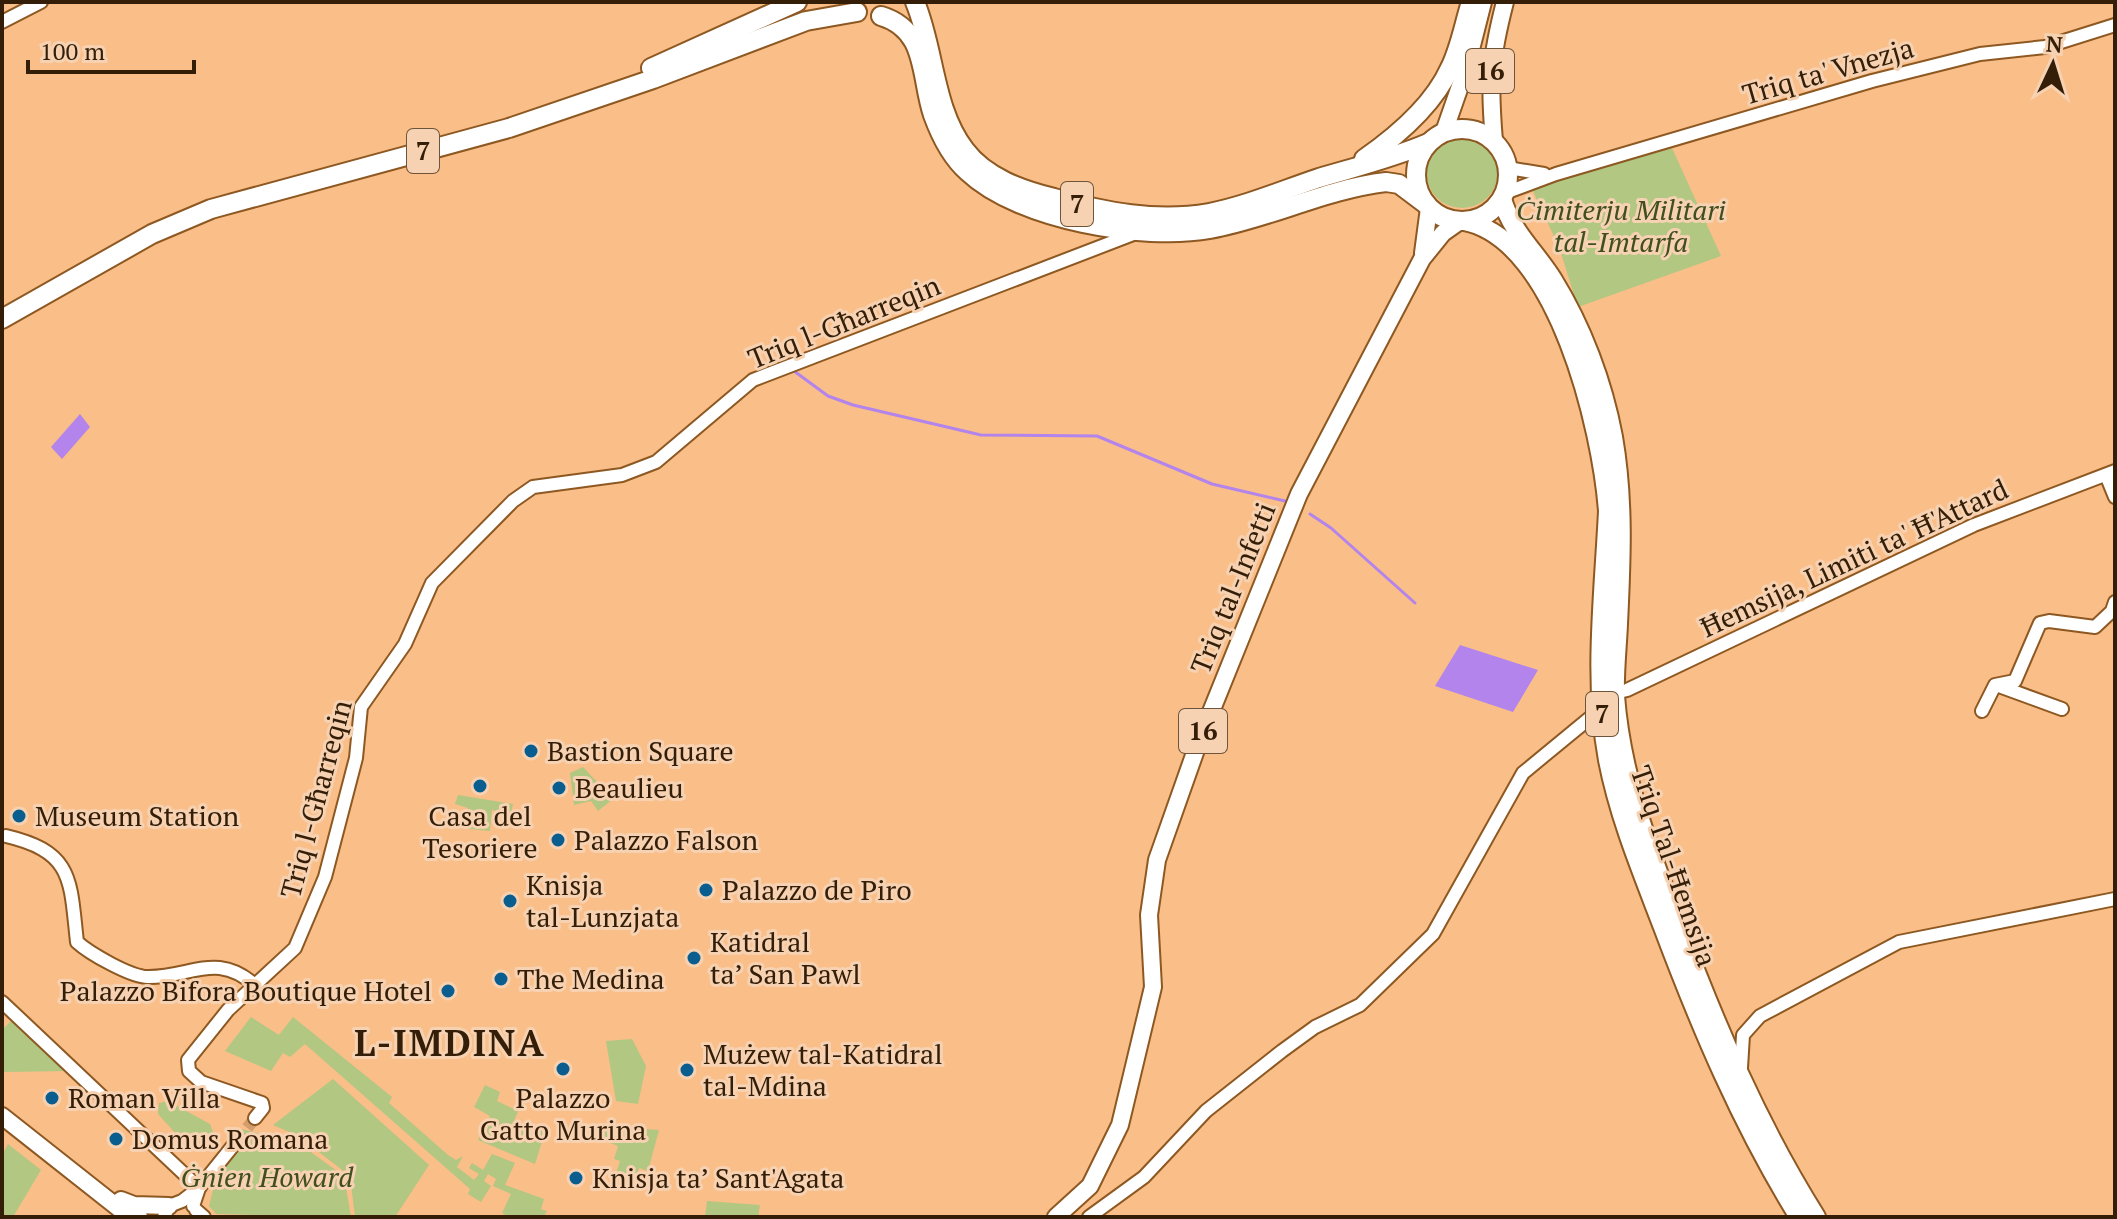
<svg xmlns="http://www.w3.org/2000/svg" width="2117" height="1219" font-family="'PT Serif',serif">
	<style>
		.green { fill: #b1c782 }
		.water { fill: #b284ec }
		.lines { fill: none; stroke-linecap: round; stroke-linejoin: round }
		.stream { stroke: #b284ec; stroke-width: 3 }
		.minor-tunnel { stroke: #d29e6e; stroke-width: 12; stroke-dasharray: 12 6; stroke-linecap: butt }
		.minor-casing { stroke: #8d5821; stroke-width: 16 }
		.major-casing { stroke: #8d5821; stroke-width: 20 }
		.highway-casing { stroke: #8d5821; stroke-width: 22 }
		.minor { stroke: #fff; stroke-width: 12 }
		.major { stroke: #fff; stroke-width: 16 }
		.highway { stroke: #fff; stroke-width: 18 }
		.poi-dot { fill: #0a5e8f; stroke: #f6d2b2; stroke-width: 3 }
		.labels { text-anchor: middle; stroke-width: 6; stroke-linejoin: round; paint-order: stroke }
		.shield { fill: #f6d2b2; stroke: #6e543a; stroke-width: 2 }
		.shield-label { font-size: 26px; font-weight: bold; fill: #341e07 }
		.street-label { font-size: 28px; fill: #341e07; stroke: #f6d2b2 }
		.park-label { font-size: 28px; font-style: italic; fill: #414f1f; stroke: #f6d2b2 }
		.poi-label { font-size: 28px; fill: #341e07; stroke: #f6d2b2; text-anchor: start }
		.district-label { font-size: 36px; font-weight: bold; letter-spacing: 2px; fill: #341e07; stroke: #f6d2b2 }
	</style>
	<rect width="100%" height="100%" fill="#fabe88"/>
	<g class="green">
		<circle cx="1462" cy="172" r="36"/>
		<polygon points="1672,148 1721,256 1578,307 1559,247 1531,187"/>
		<polygon points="583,767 613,799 598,811 591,801 574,805 570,773"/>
		<polygon points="458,795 513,804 511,813 492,810 490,831 461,828 468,808 455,804"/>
		<polygon points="251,1017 279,1035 293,1017 392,1097 389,1103 448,1155 456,1160 463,1156 457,1167 474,1180 479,1174 469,1168 472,1163 483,1170 492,1154 515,1163 505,1185 544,1199 541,1209 547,1211 544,1217 509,1217 502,1213 511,1194 493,1186 496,1179 488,1174 484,1181 491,1186 481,1202 468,1194 470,1189 305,1044 290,1057 283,1053 271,1071 225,1051"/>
		<polygon points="13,1019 54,1061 70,1071 2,1072 2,1030"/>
		<polygon points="632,1039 646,1066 638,1104 616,1101 606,1041"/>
		<polygon points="333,1079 429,1165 395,1217 355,1217 350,1176 298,1136 273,1125"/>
		<polygon points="485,1085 500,1092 497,1101 518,1111 513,1124 533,1134 536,1128 545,1132 535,1164 478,1140 490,1116 474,1107"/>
		<polygon points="168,1101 210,1124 213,1132 209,1142 199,1148 188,1147 158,1114 159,1103"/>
		<polygon points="606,1126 659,1130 648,1171 639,1168 635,1180 616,1174 620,1161 614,1159 618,1146 603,1140"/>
		<polygon points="237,1128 297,1142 344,1176 351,1217 216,1214 209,1206 216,1178 238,1144 234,1139"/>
		<polygon points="8,1144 41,1170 13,1217 2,1217 2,1155"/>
		<polygon points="707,1201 760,1205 758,1217 705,1217"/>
	</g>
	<g class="water">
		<polygon points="80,414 90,427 62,459 51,447"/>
		<polygon points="1460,645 1538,670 1513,712 1435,686"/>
	</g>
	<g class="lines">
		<g class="stream">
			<polyline points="794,371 828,396 853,405 981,435 1097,436 1212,484 1285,501"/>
			<polyline points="1310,514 1331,528 1415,603"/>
		</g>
		<polyline class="minor-tunnel" points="236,1142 255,1118"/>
		<g class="minor-casing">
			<g id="minor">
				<polyline points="2,22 41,2"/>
				<polyline points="1508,168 1544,174"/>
				<polyline points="1505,193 1556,174 1872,81 1980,54 2045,47 2115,25"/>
				<polyline points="2106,475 2115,497"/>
				<polyline points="1999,686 2062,709"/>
				<polyline points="1615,693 1627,690 1974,525 2115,471"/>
				<polyline points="1982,711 1995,685 2015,681 2040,623 2049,621 2095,627 2112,611 2115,602"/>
				<path d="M 6,836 C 74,852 70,880 77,942 C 89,953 132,978 149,977 C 192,977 217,951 256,986"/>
				<polyline points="2,1002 199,1188"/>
				<polyline points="1741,1068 1743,1035 1760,1016 1899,942 2115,899"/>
				<polyline points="255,1118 263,1108 262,1103 201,1082 189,1071 188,1060 228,1010 295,948 325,877 356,758 361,707 405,644 432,583 513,501 533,487 622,475 656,462 753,380 1136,233"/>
				<polyline points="193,1206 199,1188 236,1142"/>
				<polyline points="196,1210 204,1217"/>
				<polyline points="164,1217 169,1206 182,1201 199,1188"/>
				<polyline points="1089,1217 1144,1177 1206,1111 1282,1051 1315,1027 1360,1005 1433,934 1523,773 1602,708"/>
			</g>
		</g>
		<g class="major-casing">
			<g id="major">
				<polyline points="1444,132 1466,69 1483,2"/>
				<path d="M 1494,141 C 1489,82 1490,60 1505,2"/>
				<polyline points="1423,253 1429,208"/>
				<polyline points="2,1116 121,1210 139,1217"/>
				<polyline points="121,1200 134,1205 169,1206"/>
				<polyline points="1056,1217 1090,1186 1120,1125 1153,987 1149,915 1157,860 1198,744 1299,494 1422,259 1443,233 1460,221"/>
			</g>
		</g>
		<g class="highway-casing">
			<g id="highway">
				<path d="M 915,2 C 935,50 933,108 965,150 C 986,178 1022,190 1054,198 C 1105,212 1156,222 1209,213 C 1246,206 1283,190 1319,178 C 1356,167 1393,158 1428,143"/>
				<path d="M 881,16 C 928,30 920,77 933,115 C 941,137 951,157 968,172 C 1019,220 1143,241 1210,229 C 1270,218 1326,189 1386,182 L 1399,184 L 1427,205"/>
				<polyline points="651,68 797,2"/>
				<circle cx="1462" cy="175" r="46"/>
				<path d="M 1364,159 C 1397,136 1433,106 1450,68 C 1460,48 1464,24 1471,2"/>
				<path d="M 1502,199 C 1512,233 1535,251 1553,280 C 1582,327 1603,383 1613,437 C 1624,500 1621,561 1618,624 C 1617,648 1614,673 1615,696 C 1621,775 1649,850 1677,923 C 1715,1024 1758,1125 1816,1217"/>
				<path d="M 1464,221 C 1558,239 1602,430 1608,511 C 1604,593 1593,679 1608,760 C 1619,817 1642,872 1663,927 C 1701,1028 1742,1125 1799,1217"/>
				<polyline points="2,319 152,234 211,209 509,128 653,79 806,21 857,12"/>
			</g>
		</g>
		<use href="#minor" class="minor"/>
		<use href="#major" class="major"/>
		<use href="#highway" class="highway"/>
	</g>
	<g class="poi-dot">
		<circle cx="531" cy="751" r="8"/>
		<circle cx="480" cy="786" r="8"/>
		<circle cx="559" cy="788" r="8"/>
		<circle cx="19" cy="816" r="8"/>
		<circle cx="558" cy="840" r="8"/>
		<circle cx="706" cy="890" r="8"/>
		<circle cx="510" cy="901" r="8"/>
		<circle cx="694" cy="958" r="8"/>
		<circle cx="501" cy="979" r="8"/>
		<circle cx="448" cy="991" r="8"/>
		<circle cx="563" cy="1069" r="8"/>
		<circle cx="687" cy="1070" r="8"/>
		<circle cx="52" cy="1098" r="8"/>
		<circle cx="116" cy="1139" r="8"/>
		<circle cx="576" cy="1178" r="8"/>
	</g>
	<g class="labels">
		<g class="shield">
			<rect x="1466" y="49" width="48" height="44" rx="6"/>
			<rect x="407" y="129" width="32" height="44" rx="6"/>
			<rect x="1061" y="182" width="32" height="44" rx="6"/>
			<rect x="1586" y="692" width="32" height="44" rx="6"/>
			<rect x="1179" y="709" width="48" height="44" rx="6"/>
		</g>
		<g class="shield-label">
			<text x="1490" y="80">16</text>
			<text x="423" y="160">7</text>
			<text x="1077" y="213">7</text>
			<text x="1602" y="723">7</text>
			<text x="1203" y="740">16</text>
		</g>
		<g class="street-label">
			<text transform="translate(1828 71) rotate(-16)" y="10">Triq ta' Vnezja</text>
			<text transform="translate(844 322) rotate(-22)" y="10">Triq l-Għarreqin</text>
			<text transform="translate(1854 558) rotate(-25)" y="10">Ħemsija, Limiti ta' Ħ'Attard</text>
			<text transform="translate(1233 588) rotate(-68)" y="10">Triq tal-Infetti</text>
			<text transform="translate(316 799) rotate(-75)" y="10">Triq l-Għarreqin</text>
			<text transform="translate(1674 866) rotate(71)" y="10">Triq Tal-Ħemsija</text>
		</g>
		<g class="park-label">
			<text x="1621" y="220">Ċimiterju Militari<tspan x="1621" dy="32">tal-Imtarfa</tspan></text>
			<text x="267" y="1187">Ġnien Howard</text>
		</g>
		<g class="poi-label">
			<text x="547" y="761">Bastion Square</text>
			<text x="575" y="798">Beaulieu</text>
			<text x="35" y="826">Museum Station</text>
			<text x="480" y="826" text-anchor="middle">Casa del<tspan x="480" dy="32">Tesoriere</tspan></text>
			<text x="574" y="850">Palazzo Falson</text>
			<text x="526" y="895">Knisja<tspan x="526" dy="32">tal-Lunzjata</tspan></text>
			<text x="722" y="900">Palazzo de Piro</text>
			<text x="710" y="952">Katidral<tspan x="710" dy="32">ta’ San Pawl</tspan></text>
			<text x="517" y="989">The Medina</text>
			<text x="432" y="1001" text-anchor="end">Palazzo Bifora Boutique Hotel</text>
			<text x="703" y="1064">Mużew tal-Katidral<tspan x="703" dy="32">tal-Mdina</tspan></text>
			<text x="68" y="1108">Roman Villa</text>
			<text x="563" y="1108" text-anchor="middle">Palazzo<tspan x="563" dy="32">Gatto Murina</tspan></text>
			<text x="132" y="1149">Domus Romana</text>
			<text x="592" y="1188">Knisja ta’ Sant'Agata</text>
		</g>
		<g class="district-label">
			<text x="450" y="1056">L-IMDINA</text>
		</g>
	</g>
	<rect width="2117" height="1219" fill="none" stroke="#341e07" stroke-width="8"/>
	<g transform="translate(2053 64) rotate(4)" stroke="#f6d2b2" stroke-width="6" paint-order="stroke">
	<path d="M0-6L14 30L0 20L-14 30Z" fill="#341e07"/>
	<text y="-12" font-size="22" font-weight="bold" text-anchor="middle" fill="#341e07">N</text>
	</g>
	<path d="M28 60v12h166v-12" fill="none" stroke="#341e07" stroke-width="4"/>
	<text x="40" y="60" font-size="24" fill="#341e07" stroke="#f6d2b2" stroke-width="6" paint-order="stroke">100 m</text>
</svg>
